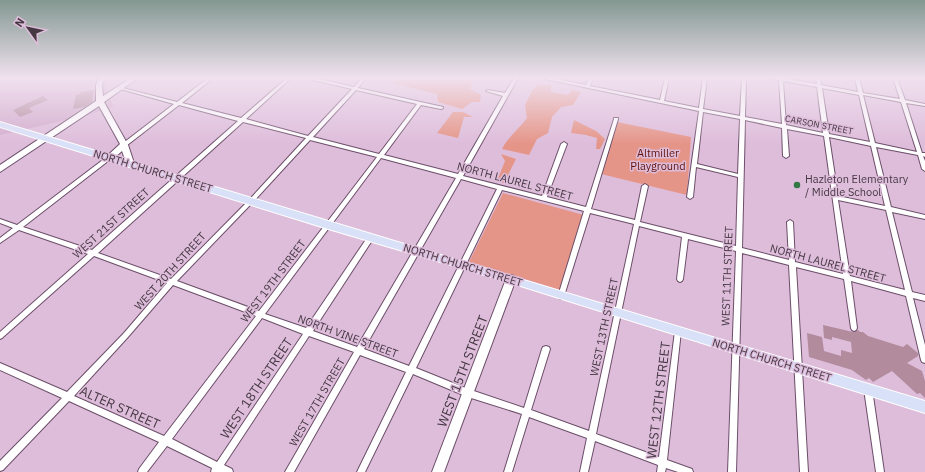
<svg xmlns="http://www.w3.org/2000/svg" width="925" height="472" font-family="'IBM Plex Sans',sans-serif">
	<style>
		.built { fill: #d3adce }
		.green { fill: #e59588 }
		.building { fill: #b28b9d }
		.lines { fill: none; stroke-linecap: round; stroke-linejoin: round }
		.street-casing { stroke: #6b4e68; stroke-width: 2 }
		.secondary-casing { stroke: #6b4e68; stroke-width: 2 }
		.primary-casing { stroke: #fff; stroke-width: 2 }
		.street { fill: #fff; fill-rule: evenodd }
		.secondary { fill: #fff; fill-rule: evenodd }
		.primary { fill: #d9e1f8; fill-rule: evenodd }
		.poi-dot { fill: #317844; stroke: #debddb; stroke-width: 1.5 }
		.labels { text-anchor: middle; stroke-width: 3; stroke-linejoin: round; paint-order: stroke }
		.far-street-label { font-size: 9px; fill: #453843; stroke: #debddb }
		.park-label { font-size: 11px; fill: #60130c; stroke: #debddb }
		.street-label { font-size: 11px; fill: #453843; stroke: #debddb }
		.poi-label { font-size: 11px; fill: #453843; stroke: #debddb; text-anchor: start }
		.near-street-label { font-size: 13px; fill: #453843; stroke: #debddb }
	</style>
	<rect width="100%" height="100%" fill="#debddb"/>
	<polygon class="built" points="0,78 106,78 105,80 113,107 84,116 0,135"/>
	<g class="green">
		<polygon points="399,78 467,78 473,82 470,89 481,95 480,102 472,102 462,109 438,102 437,94 392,83"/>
		<path d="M 539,84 L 551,85 L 551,92 L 568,95 L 572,90 L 581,92 L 573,105 L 561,107 L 552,117 L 548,133 L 537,139 L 529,155 L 502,149 C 508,137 519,129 527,118 L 525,105 L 533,89 Z"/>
		<polygon points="453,112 463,112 473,117 464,117 458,138 437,133"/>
		<polygon points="574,120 596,131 605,139 600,149 596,149 597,138 586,135 571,133"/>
		<polygon points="617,122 691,137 687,195 601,174"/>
		<polygon points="501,154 516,159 504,183 497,181 505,161"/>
		<polygon points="503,193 584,215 560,290 469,262"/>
	</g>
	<g class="building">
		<polygon points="94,90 92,102 84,107 73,109 76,95 80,94 81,92"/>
		<polygon points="43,96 48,100 29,108 33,112 20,117 13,110"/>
		<polygon points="823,325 853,332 858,330 860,332 863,332 868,336 903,347 907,344 918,353 918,356 907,363 922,371 925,381 925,398 920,393 917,394 892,371 873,382 869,378 866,380 852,370 809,357 807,333 822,337 824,351 841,356 841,350 852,353 851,342 832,337 832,340 824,338"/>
	</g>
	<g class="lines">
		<g class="street-casing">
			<g id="street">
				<path d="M 208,78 L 213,78 L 182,103 L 241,118 L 287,78 L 291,78 L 246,119 L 308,136 L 352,89 L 308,79 L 308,78 L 315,78 L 354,87 L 362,78 L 366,78 L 358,88 L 443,107 L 443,108 L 441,109 L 421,105 L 384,155 L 458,174 L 503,96 L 486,91 L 488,90 L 505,93 L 514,78 L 518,78 L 463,176 L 542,196 L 561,144 L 564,142 L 567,144 L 547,197 L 586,207 L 614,119 L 614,118 L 618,118 L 618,119 L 591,209 L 635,220 L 642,186 L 645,184 L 648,186 L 640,222 L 736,246 L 738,177 L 696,167 L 693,197 L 690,199 L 687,197 L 699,111 L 545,79 L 543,78 L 551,78 L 586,85 L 589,78 L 593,78 L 590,86 L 660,100 L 665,78 L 669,78 L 664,101 L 699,108 L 703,78 L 707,78 L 703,109 L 740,116 L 742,78 L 746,78 L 745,117 L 782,124 L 779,80 L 771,79 L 771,78 L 783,78 L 817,84 L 816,78 L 820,78 L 821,85 L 858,92 L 855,78 L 859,78 L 863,93 L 900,99 L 893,78 L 897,78 L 905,100 L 925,104 L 925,106 L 906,103 L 922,153 L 925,153 L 925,157 L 923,156 L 925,161 L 925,171 L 922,169 L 918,155 L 876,147 L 891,207 L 925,215 L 925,219 L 892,212 L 912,292 L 925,295 L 925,301 L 913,298 L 925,345 L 925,363 L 922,362 L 921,360 L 906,296 L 851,281 L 857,328 L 856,330 L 854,331 L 852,330 L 851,328 L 844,279 L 796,267 L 808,472 L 800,472 L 789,265 L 742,253 L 736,472 L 728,472 L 736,251 L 688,239 L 683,279 L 682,281 L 680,282 L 678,281 L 677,279 L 682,237 L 639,226 L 596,434 L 659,457 L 675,331 L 676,329 L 678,328 L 680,329 L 681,331 L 667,460 L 692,469 L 693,472 L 678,472 L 666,468 L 665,472 L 657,472 L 658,465 L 595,441 L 588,472 L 580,472 L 587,438 L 529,417 L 512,472 L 504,472 L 522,414 L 468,397 L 413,374 L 365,472 L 357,472 L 406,372 L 360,355 L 294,472 L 285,472 L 354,352 L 309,336 L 224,465 L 232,469 L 233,472 L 211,472 L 212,468 L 167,446 L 147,472 L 138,472 L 139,469 L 159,442 L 69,401 L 3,470 L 0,471 L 0,461 L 62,398 L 0,370 L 0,363 L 67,392 L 124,333 L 167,283 L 94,256 L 2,338 L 0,339 L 0,332 L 88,254 L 19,230 L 0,243 L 0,238 L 13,228 L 0,223 L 0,219 L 17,225 L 108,156 L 112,156 L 113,157 L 112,158 L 23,227 L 92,250 L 238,121 L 179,105 L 126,146 L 122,146 L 122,144 L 174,104 L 117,88 L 119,87 L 177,102 ZM 783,81 L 817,87 L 823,133 L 786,125 ZM 822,88 L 859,95 L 870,142 L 829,134 ZM 356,90 L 417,104 L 379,154 L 313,137 ZM 863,95 L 901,102 L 917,152 L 875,143 ZM 703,112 L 740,119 L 738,174 L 697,164 ZM 745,120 L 782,128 L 783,156 L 786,158 L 789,156 L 787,129 L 824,136 L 843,274 L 795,262 L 793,222 L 790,220 L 787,222 L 789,260 L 742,248 ZM 243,122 L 306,138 L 249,200 L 171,279 L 98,253 ZM 829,137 L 871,146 L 885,206 L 838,196 ZM 310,140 L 377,157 L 259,311 L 177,281 L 253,202 ZM 381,158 L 456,178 L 357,347 L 313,331 L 373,239 L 374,237 L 373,235 L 369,235 L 306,328 L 265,314 ZM 461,179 L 497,189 L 409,366 L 364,349 ZM 502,190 L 584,211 L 558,296 L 559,298 L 561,299 L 563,298 L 564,296 L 590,213 L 634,224 L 589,431 L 531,410 L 550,349 L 549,347 L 546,346 L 543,347 L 542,349 L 524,408 L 468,389 L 416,368 ZM 838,200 L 886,210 L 905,290 L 850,276 ZM 173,285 L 256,316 L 164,436 L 74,396 L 128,337 ZM 262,318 L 303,334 L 217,462 L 172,439 Z"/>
				<polygon points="868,385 871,386 872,389 884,472 876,472 864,389 865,386"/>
			</g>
		</g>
		<g class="secondary-casing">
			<g id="secondary">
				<polygon points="99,78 105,78 102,85 103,96 131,78 138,78 104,102 128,145 134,163 133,165 127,165 122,151 113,159 107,159 106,157 120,144 99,106 0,172 0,165 96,101 96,85"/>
				<polygon points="511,275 514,276 516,279 444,472 432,472 506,279 508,276"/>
			</g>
		</g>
		<g class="primary-casing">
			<polygon id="primary" points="0,122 925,401 925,413 511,283 325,228 0,127"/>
		</g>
		<use href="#street" class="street"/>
		<use href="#secondary" class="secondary"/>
		<use href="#primary" class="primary"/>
	</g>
	<linearGradient id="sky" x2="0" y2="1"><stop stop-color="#839891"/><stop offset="0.54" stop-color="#f0e1ef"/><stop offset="1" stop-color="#f0e1ef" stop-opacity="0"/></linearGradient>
	<rect width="925" height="144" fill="url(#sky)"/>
	<circle class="poi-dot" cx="797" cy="185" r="4"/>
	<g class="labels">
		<g class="far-street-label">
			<text transform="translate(819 125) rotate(11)" y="3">CARSON STREET</text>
		</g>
		<g class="park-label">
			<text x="658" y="157">Altmiller<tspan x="658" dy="13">Playground</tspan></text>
		</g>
		<g class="street-label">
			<text transform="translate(153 171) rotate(17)" y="4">NORTH CHURCH STREET</text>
			<text transform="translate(515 181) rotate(15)" y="4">NORTH LAUREL STREET</text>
			<text transform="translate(111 223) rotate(-42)" y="4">WEST 21ST STREET</text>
			<text transform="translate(828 263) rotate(15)" y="4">NORTH LAUREL STREET</text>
			<text transform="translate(463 265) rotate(17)" y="4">NORTH CHURCH STREET</text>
			<text transform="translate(170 271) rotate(-48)" y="4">WEST 20TH STREET</text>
			<text transform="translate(727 276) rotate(-88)" y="4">WEST 11TH STREET</text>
			<text transform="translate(273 281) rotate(-53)" y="4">WEST 19TH STREET</text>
			<text transform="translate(604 327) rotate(-78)" y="4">WEST 13TH STREET</text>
			<text transform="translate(348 336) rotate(20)" y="4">NORTH VINE STREET</text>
			<text transform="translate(772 360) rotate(17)" y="4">NORTH CHURCH STREET</text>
			<text transform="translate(317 402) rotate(-60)" y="4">WEST 17TH STREET</text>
		</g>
		<g class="poi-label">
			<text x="805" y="183">Hazleton Elementary<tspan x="805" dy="13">/ Middle School</tspan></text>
		</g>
		<g class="near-street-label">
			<text transform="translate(462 371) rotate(-69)" y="5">WEST 15TH STREET</text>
			<text transform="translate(256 388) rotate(-56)" y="5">WEST 18TH STREET</text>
			<text transform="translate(658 400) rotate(-83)" y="5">WEST 12TH STREET</text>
			<text transform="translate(120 407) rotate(24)" y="5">ALTER STREET</text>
		</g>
	</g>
	<g transform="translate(28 28) rotate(303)" stroke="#debddb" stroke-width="3" paint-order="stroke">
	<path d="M0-3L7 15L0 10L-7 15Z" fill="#453843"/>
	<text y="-6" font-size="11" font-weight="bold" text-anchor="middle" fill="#453843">N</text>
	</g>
</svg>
